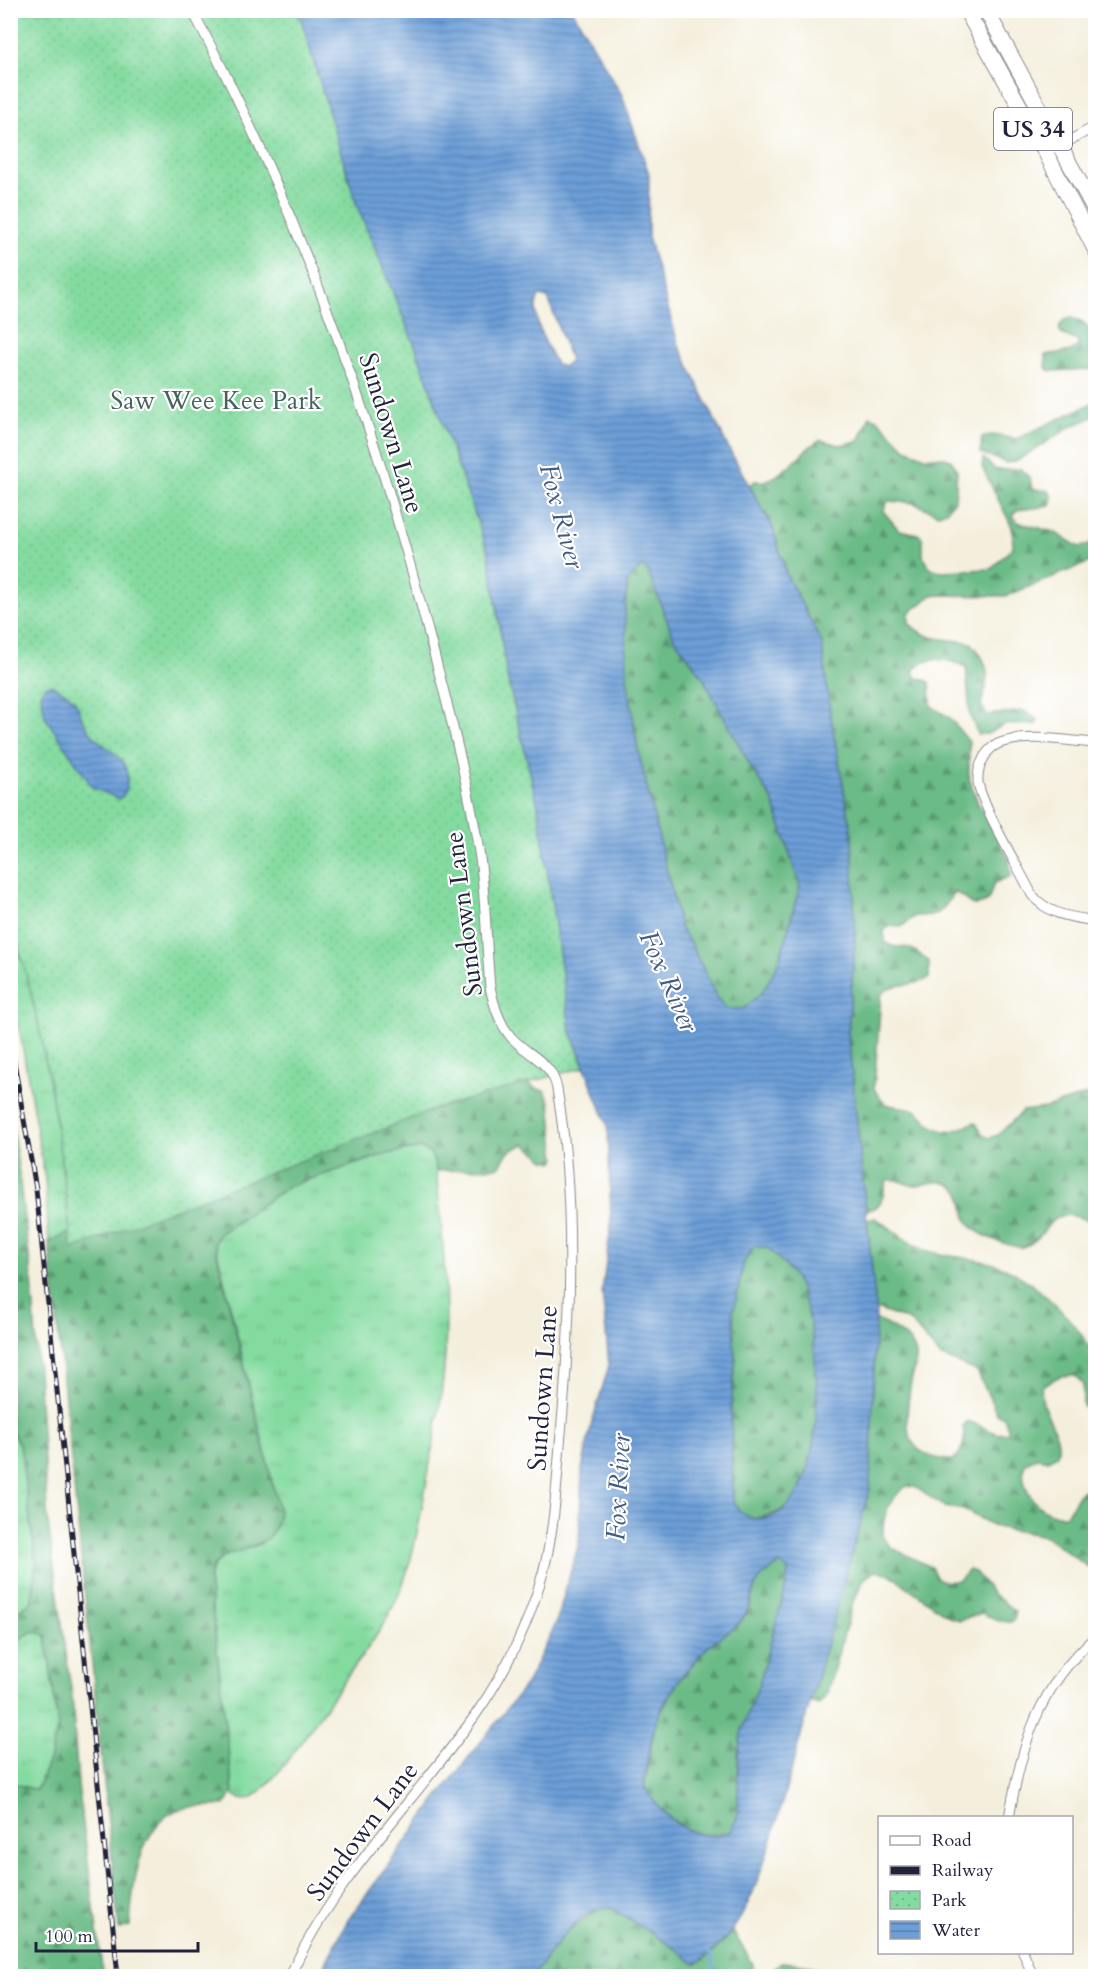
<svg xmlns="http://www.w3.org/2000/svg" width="1106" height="1987" font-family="Cardo,serif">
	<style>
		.grass { fill: url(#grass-tufts); stroke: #537e6e; stroke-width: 1.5 }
		.forest { fill: url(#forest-firs); stroke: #466e60; stroke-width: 1.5 }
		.park { fill: url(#park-dots); stroke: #537e6e; stroke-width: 1.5 }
		.water { fill: url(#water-rules); stroke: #476089; stroke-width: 1.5; fill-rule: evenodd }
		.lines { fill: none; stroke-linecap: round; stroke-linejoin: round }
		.stream { stroke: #6c9ed7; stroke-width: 3 }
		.street-casing { stroke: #8b888c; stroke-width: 11 }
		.primary-casing { stroke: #8b888c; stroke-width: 17 }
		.street { stroke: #fff; stroke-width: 9 }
		.primary { stroke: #fff; stroke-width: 15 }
		.rail-casing { stroke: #22223b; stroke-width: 5 }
		.rail { stroke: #fff; stroke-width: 3; stroke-dasharray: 9; stroke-linecap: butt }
		.labels { text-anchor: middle; stroke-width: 4.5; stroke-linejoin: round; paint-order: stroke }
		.shield { fill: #fff; stroke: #646476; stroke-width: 1.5 }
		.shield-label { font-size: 24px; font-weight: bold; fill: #22223b }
		.park-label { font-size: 26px; fill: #44635e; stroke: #fff }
		.street-label { font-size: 26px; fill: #22223b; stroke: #fff }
		.water-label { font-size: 27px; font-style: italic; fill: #435a81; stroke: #fff }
	</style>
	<defs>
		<pattern id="grass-tufts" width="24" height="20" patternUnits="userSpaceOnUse" patternTransform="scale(1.5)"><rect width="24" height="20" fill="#84dba0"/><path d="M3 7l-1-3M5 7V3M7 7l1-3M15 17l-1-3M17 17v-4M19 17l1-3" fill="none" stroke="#72bc8b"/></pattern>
		<pattern id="forest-firs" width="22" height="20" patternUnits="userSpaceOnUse" patternTransform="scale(1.5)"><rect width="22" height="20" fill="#6bbb86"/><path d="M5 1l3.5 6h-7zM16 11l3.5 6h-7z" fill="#58986f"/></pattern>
		<pattern id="park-dots" width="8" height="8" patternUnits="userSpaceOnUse" patternTransform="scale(1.5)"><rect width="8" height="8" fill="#84dba0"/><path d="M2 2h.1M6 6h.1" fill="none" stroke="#72bc8b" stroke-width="1.8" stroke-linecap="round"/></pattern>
		<pattern id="water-rules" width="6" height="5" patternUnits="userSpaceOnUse" patternTransform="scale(1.5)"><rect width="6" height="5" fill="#6c9ed7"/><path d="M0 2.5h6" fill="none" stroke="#5880b0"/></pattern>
	</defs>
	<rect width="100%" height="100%" fill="#fff"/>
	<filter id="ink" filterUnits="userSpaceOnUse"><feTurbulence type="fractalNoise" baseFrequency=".0167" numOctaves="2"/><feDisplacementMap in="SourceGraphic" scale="12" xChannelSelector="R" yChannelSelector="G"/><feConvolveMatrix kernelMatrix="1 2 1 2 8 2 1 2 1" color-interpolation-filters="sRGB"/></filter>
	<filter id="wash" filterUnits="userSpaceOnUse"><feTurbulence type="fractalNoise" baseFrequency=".008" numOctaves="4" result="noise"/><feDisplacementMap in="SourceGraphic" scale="24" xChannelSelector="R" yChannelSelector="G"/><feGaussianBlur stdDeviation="1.35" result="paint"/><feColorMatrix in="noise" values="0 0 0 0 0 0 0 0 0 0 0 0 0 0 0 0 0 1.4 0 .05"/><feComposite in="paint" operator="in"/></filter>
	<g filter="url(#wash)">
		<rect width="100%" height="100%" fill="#f4efdd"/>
		<g class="grass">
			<polygon points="10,956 33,960 113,1214 49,1242 45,1179 21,1037 11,999"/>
			<path d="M 421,1148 L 431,1154 L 435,1160 C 442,1225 448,1289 445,1354 C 443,1396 434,1438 427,1480 C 420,1518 414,1557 399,1594 C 382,1633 357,1662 333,1696 C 314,1723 296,1752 274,1777 C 264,1788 246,1811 233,1793 L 209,1580 C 213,1554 239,1551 261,1544 L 279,1511 L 215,1242 L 219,1234 L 289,1186 L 386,1154 Z"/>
			<polygon points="10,1429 20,1446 36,1562 32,1601 11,1615"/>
			<polygon points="33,1631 46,1635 58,1726 49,1761 36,1790 11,1783 11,1644"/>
		</g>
		<g class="forest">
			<path d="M 10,11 L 520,1076 L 535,1088 L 545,1091 L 550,1102 L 556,1159 L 554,1162 L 545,1160 L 525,1144 L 508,1152 L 499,1167 L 437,1171 L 431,1154 L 421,1148 L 386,1154 L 289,1186 L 219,1234 L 215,1242 L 217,1254 L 279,1511 C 275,1564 216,1536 209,1579 L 233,1793 L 224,1805 C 210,1807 189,1805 177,1810 C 138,1826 132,1890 130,1926 L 119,1929 L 49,1242 L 113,1214 L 33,960 L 11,956 Z"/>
			<path d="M 1071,318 C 1097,322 1096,349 1095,369 L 1051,371 L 1046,368 L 1046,355 L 1071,351 L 1078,346 L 1078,341 L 1061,334 L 1059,327 L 1064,320 Z"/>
			<polygon points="1095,402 1095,416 1072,426 1018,460 1007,463 980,453 982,437 993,435 1016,439"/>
			<path d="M 870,416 L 877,419 L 906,449 L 925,457 L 944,457 L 952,461 L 957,471 L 955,500 L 946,511 L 938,514 L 914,503 L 888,501 L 883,511 L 899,530 L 918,534 L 923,539 L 923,555 L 930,568 L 941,571 L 991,569 L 1013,547 L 1012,527 L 982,467 L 983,458 L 996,470 L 1021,469 L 1030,478 L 1032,489 L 1049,491 L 1052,497 L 1050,506 L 1017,510 L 1013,516 L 1017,522 L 1054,532 L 1079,547 L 1089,545 L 1095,537 L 1095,560 L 1006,596 L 932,595 L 909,613 L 909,623 C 926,642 948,638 971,643 C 993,666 988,677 981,705 L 987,715 L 1024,711 L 1038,720 L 1036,724 L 1004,725 L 987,734 L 978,734 L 970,716 L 966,667 C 948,659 928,654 913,671 L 916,677 L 930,682 L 931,706 L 950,718 L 969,742 L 969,778 L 978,803 L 1009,859 L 1011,876 L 994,883 L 988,901 C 968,911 970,900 955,892 L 942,910 L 935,915 L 915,916 L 901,927 L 887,926 L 884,931 L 885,942 C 893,949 900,946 908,948 C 915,949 923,958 929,961 L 929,978 C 915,988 891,981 881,995 L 874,1088 C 887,1115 895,1101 917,1111 C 921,1114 924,1118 927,1121 C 943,1138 958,1130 975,1122 L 983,1135 L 989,1138 L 998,1135 L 1023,1111 L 1046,1108 L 1095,1092 L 1095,1224 C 1043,1198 1056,1236 1021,1248 C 1006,1244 980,1237 970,1225 C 959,1212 970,1191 946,1183 C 935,1179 925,1186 914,1185 C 903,1185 898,1177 887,1180 C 882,1195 885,1207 866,1211 L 848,1034 L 855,939 L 852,834 L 830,713 L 822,643 L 786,574 L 773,528 L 749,485 L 755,481 C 778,486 799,451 820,440 L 840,445 L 859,441 Z"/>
			<polygon points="642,565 648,571 674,638 702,676 750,765 773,801 800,886 779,962 762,993 743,1009 727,1009 717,998 691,944 681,930 638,750 627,678 625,606 628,580"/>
			<polygon points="11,1112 32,1279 48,1523 72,1696 78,1785 103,1976 11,1976 11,1783 36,1790 49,1761 58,1726 46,1635 33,1631 11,1644 11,1615 32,1601 36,1562 20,1446 11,1429"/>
			<path d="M 875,1218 C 893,1228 905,1243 925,1250 C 949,1258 974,1257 997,1265 C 1031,1276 1081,1325 1095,1358 C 1099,1368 1095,1397 1095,1409 L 1092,1413 L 1083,1406 L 1083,1384 L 1075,1375 L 1060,1376 L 1042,1386 C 1037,1410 1064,1431 1057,1455 L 1048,1460 L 1037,1458 L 1025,1463 C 1017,1488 1040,1518 1066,1515 L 1081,1492 L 1095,1482 L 1095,1572 L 1045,1536 L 996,1527 L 964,1510 L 945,1507 L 915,1487 L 907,1486 C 889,1498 882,1517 883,1538 L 892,1548 L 931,1567 C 936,1581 944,1584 959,1580 L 968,1570 L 975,1572 L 993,1594 L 1015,1611 L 1015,1618 L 1011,1622 L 998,1621 L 982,1613 L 960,1620 L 951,1618 L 888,1573 L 875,1571 L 864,1579 L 853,1602 L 826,1697 L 818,1705 L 809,1701 L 870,1488 L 875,1319 C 890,1326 913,1336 916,1355 C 917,1363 913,1374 911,1382 C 906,1416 899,1452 941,1459 C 949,1461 956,1461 960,1452 C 965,1442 965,1437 963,1426 L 968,1421 L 998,1434 L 1009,1432 L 1004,1417 L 997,1414 L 977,1371 L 940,1356 L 910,1321 L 876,1309 L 867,1220 Z"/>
			<path d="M 753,1247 L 767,1247 C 778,1258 792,1271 799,1286 C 823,1337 826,1452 793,1500 C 783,1513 768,1516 753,1519 L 740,1512 L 733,1501 L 731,1411 L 735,1363 L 733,1311 L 744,1262 Z"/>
			<path d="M 781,1564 L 789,1570 L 786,1586 L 760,1681 L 742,1729 L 738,1755 L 738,1814 L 731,1831 C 695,1846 662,1816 644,1786 L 655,1723 L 678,1682 L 708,1646 L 738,1625 L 750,1609 L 753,1588 L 763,1574 Z"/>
			<polygon points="601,1907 610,1907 678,1950 695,1964 711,1954 733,1932 753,1964 753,1973 748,1976 533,1976 566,1932"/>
			<polygon points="781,1962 804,1964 841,1976 766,1976"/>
		</g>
		<path class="park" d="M 296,10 L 302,22 L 356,203 L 416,348 L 489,554 L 507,676 L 538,806 L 570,1029 L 584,1067 L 438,1108 L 72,1249 C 59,1138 46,1027 10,921 L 10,11 Z"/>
		<g class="water">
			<path d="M 296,11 L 573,11 L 622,95 L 649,174 L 648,237 L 678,343 L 728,447 L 773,528 L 786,574 L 822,643 L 830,713 L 852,834 L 855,939 L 848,1034 L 876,1309 L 870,1488 L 772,1839 C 754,1890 744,1933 695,1964 L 678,1950 L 610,1907 C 578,1907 550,1953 533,1976 L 319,1976 L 348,1920 L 444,1789 L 527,1683 L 556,1623 L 579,1542 L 582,1469 L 591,1426 L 609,1365 L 602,1291 L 611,1226 L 608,1127 L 570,1029 L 538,806 L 507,676 L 489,554 L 416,348 L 356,203 L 302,22 ZM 539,296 L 548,298 L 570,360 L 564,367 L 556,364 C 547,345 529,317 539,296 ZM 642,566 L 648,571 L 674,638 L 702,676 L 750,765 L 773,801 L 800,886 L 779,962 L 762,993 L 743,1009 L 727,1009 L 717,998 L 691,944 L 681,930 L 638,750 L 627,678 L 625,606 L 628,580 ZM 753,1247 L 767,1247 C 778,1259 793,1271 799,1286 C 821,1333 832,1487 775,1515 C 769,1518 760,1518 753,1519 L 740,1512 L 733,1501 L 731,1411 L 735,1363 L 733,1311 L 744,1262 ZM 780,1564 L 788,1570 L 786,1586 L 760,1681 L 742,1729 L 738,1755 L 738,1814 L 731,1831 C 694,1847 662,1816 644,1786 C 647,1766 649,1742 656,1723 C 666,1695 687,1667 708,1647 C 717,1637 732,1632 740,1622 C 761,1594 742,1586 780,1564 Z"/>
			<path d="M 51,685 C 88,702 72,709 91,733 C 105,751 131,755 127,784 C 126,791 125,795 119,799 L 93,788 L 45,717 L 41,694 L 45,686 Z"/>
		</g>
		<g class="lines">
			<polyline class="stream" points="710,1953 718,1976"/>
		</g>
	</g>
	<g filter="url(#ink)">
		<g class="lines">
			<g class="street-casing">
				<g id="street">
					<path d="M 192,10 C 297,205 371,413 427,627 C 447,703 468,780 480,858 C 486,901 486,944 490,987 C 494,1005 499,1023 511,1037 C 528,1056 552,1061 557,1089 C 576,1197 571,1324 561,1433 C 557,1479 555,1525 544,1569 C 530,1622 505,1673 474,1717 C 413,1803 333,1880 290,1976"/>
					<polyline points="1056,148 1096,126"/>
					<path d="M 1096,743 C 1066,741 1032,734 1003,742 C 987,746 977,765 978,782 C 981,805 1020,870 1032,895 C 1049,915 1070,917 1096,921"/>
					<path d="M 1009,1818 C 1022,1743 1038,1688 1096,1636"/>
					<polyline points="1023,1952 1033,1976"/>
				</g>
			</g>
			<g class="primary-casing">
				<g id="primary">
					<polyline points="966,10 1046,153 1096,251"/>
					<polyline points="986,10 1096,212"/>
				</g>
			</g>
			<use href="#street" class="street"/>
			<use href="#primary" class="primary"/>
			<g class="rail-casing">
				<polyline id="rail" points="10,1039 36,1189 118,1976"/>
			</g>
			<use href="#rail" class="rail"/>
		</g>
	</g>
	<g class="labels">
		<rect class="shield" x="994" y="108" width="78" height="42" rx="4.5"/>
		<g class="shield-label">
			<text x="1033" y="137">US 34</text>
		</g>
		<g class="park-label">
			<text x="216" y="409">Saw Wee Kee Park</text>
		</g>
		<g class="street-label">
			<text transform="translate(392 433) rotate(73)" y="9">Sundown Lane</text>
			<text transform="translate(463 914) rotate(-97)" y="9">Sundown Lane</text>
			<text transform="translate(542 1388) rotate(-86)" y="9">Sundown Lane</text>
			<text transform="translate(362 1831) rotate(-53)" y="9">Sundown Lane</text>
		</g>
		<g class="water-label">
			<text transform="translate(562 516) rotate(75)" y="9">Fox River</text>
			<text transform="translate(669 981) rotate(66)" y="9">Fox River</text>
			<text transform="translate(618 1487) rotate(-87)" y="9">Fox River</text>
		</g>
	</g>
	<rect width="1106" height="1987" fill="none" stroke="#fff" stroke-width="36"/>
	<rect x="878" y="1816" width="195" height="138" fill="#ffffff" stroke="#a7a7b1" stroke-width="1.5"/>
	<rect x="890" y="1836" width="30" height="9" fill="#ffffff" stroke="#a7a7b1" stroke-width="1.5"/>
	<text x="932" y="1846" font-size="18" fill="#22223b">Road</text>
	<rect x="890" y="1866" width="30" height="9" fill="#22223b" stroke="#a7a7b1" stroke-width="1.5"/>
	<text x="932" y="1876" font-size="18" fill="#22223b">Railway</text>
	<rect x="890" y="1891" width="30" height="18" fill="url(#park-dots)" stroke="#a7a7b1" stroke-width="1.5"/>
	<text x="932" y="1906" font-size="18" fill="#22223b">Park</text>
	<rect x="890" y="1921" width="30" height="18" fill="url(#water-rules)" stroke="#a7a7b1" stroke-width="1.5"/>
	<text x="932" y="1936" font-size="18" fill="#22223b">Water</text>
	<path d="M36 1942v9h162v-9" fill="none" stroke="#22223b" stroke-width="3"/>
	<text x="45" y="1942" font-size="18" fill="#22223b" stroke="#ffffff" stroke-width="4.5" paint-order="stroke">100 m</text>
</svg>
